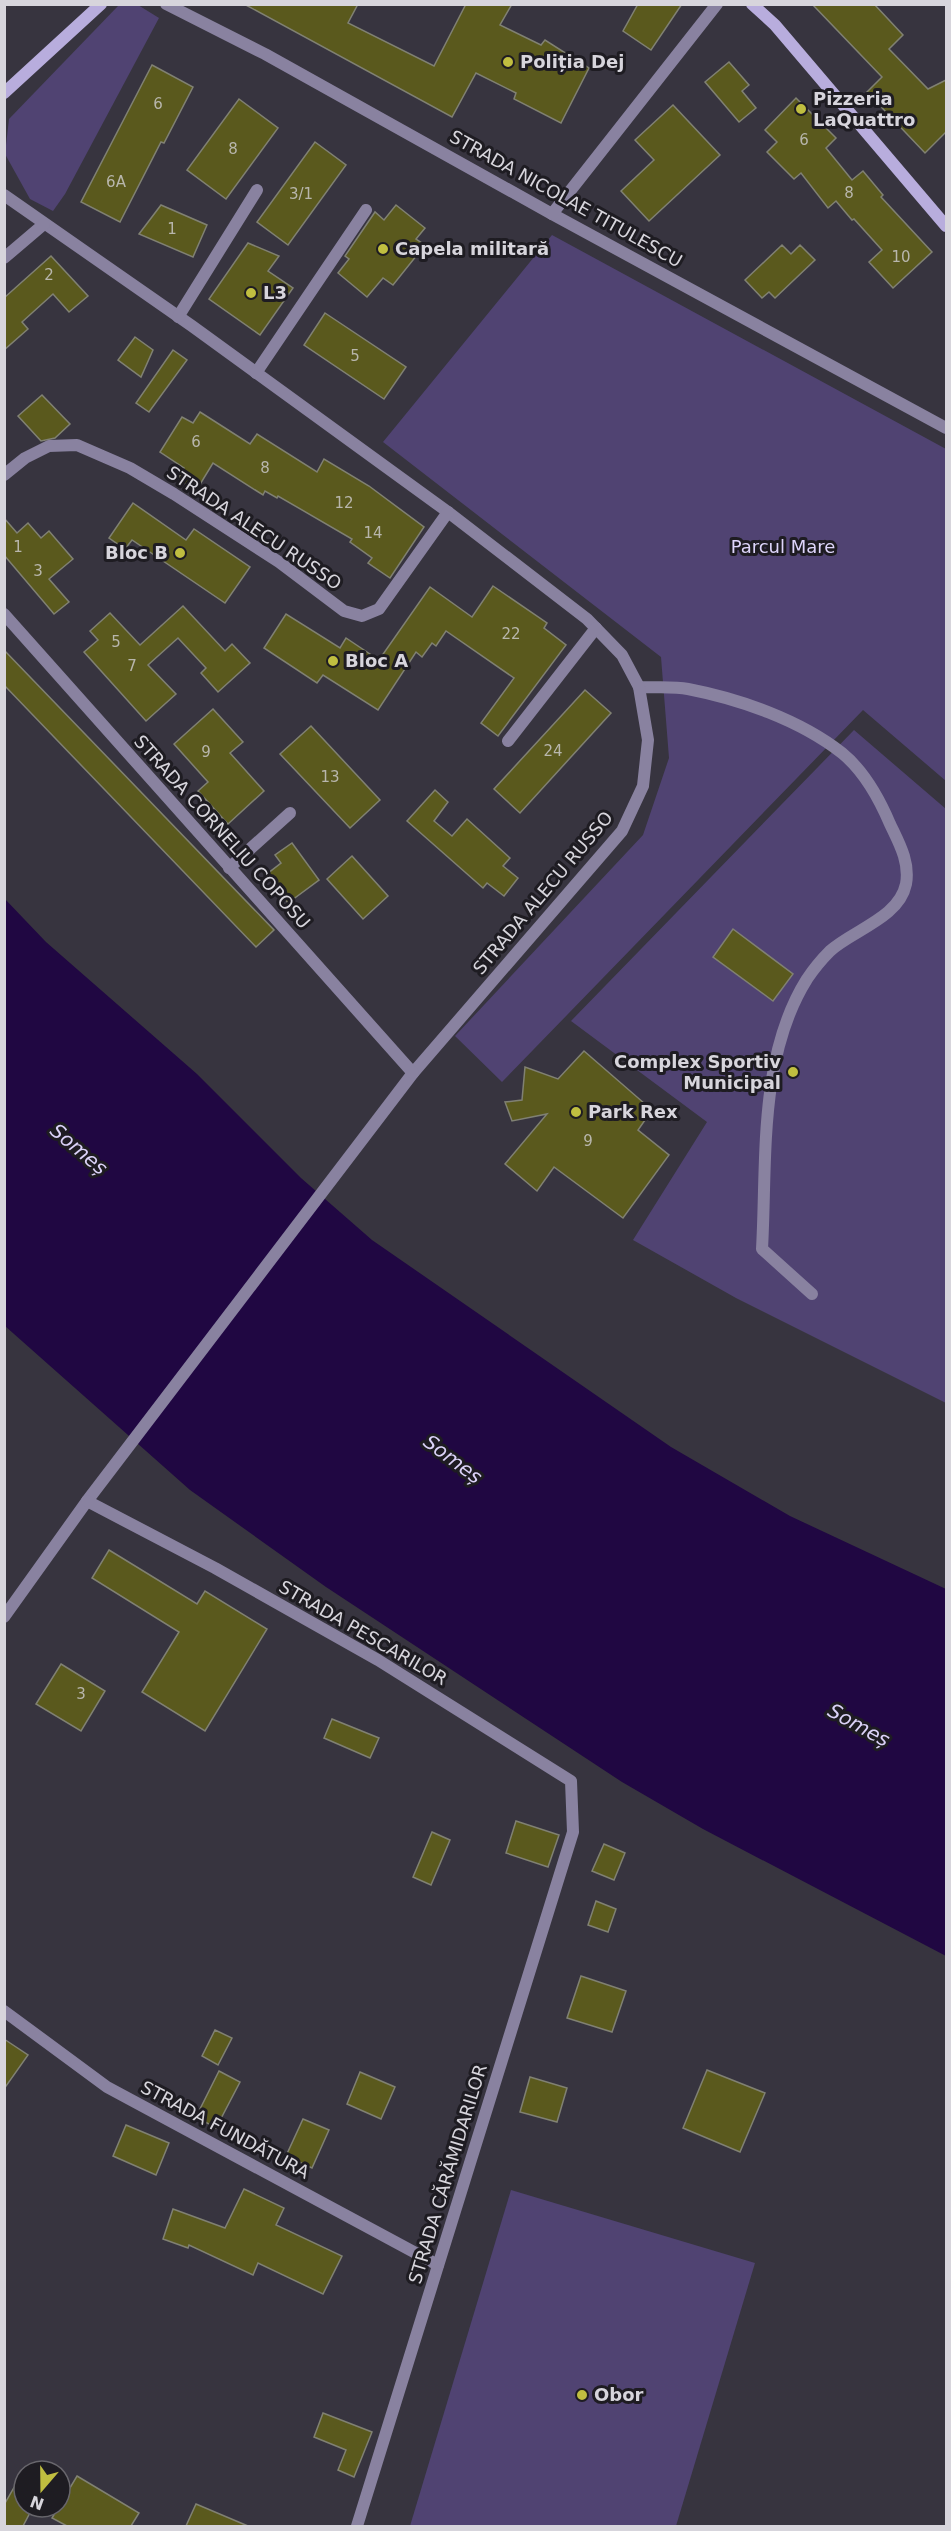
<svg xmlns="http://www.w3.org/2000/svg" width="951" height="2531" font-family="'DejaVu Sans',sans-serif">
  <rect width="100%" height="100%" fill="#37343f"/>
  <!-- green -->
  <g fill="#504372">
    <polygon points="119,5 138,5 159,18 65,194 53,211 30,199 5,154 9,119"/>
    <polygon points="552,235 946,449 946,781 863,710 502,1082 455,1036 643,835 669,758 661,657 383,442"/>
    <polygon points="854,730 946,809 946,1403 736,1298 633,1240 707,1122 571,1021"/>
    <polygon points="511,2190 755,2263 676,2526 410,2526"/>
  </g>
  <!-- water -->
  <polygon fill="#200742" points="4,898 46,942 197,1074 301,1178 372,1240 671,1447 790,1516 946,1589 946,1956 703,1829 622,1782 326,1587 190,1490 5,1326"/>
  <!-- building -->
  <g fill="#5a591d" stroke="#808173" stroke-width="1.5">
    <polygon points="244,4 358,4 348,23 434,66 466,4 512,4 500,25 541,45 545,40 589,68 561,123 514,99 516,93 476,73 452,117"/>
    <polygon points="638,4 682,4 651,50 623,31"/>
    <polygon points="812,4 874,4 903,35 889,49 928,89 946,80 946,132 925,153 867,92 882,77"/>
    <polygon points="729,62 749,85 742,91 756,108 739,122 705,82"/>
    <polygon points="152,65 193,87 164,143 161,142 120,222 81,202"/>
    <polygon points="796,98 836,138 826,148 852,180 863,171 883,195 881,197 932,252 893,288 869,262 882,250 854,219 852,220 836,201 828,208 801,173 794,179 767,152 777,142 765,130"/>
    <polygon points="239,99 278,128 226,199 187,170"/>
    <polygon points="673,105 720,155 649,221 621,191 654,160 635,140"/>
    <polygon points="315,142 346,165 288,245 257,222"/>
    <polygon points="161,205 207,225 193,257 139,234"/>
    <polygon points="396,205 425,228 416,239 425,245 393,285 383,278 367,297 338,273 349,259 345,256 375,212 384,220"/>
    <polygon points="248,243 279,256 268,271 293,288 260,335 209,299"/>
    <polygon points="782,245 791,254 800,245 815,260 775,298 769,292 762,298 745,280"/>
    <polygon points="51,256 88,296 69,312 53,294 22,322 28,329 4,350 4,298"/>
    <polygon points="325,313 406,367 384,399 304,345"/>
    <polygon points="135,337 153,350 141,377 118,360"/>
    <polygon points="173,350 187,360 149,412 136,403"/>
    <polygon points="42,395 70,424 55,438 41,441 18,416"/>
    <polygon points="200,412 250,444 257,434 317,472 324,459 369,486 424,527 390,578 368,563 372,558 350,542 352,539 278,496 277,498 265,491 263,495 213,463 196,491 178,479 184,468 160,452 182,417 193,423"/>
    <polygon points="133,503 186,540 194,529 250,567 225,603 132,540 125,549 109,538"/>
    <polygon points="4,518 17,533 28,523 41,538 49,531 73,559 49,579 69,602 54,614 4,555"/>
    <polygon points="493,586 547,623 544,628 566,645 498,736 481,723 514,678 446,631 436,646 432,643 422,657 416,652 378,710 323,675 317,683 264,648 286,614 340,648 346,638 379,660 430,587 472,617"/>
    <polygon points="183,606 225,651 232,644 250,663 218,692 201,673 206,668 178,638 148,665 176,694 146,721 84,652 98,640 90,631 110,613 140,645"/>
    <polygon points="4,650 274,930 256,947 4,685"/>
    <polygon points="585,690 611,713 520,813 494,789"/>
    <polygon points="213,709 243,742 230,753 264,791 228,824 198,791 208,782 174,744"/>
    <polygon points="311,726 380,800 350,828 280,754"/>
    <polygon points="435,790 448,802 434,821 452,836 467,819 510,858 503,866 518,878 504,896 487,883 483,888 407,821"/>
    <polygon points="292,843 319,880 288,903 267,874 281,863 275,855"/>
    <polygon points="352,856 388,896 363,919 327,879"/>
    <polygon points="733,929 793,974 773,1001 713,957"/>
    <polygon points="584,1051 652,1110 638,1130 669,1155 623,1218 554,1167 537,1191 505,1164 547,1114 512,1121 505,1102 522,1100 525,1067 558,1079"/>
    <polygon points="109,1550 197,1604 205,1591 267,1629 205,1731 142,1692 179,1632 92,1578"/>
    <polygon points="61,1664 105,1691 81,1731 36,1704"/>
    <polygon points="332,1719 379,1738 370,1758 324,1738"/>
    <polygon points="516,1821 559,1835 548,1867 506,1853"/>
    <polygon points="432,1832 450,1840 431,1885 413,1877"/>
    <polygon points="604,1844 625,1853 614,1880 592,1871"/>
    <polygon points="596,1901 616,1909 608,1932 588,1925"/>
    <polygon points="581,1976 626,1991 612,2032 567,2018"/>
    <polygon points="215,2030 232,2038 218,2065 202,2056"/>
    <polygon points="4,2039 28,2055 4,2089"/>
    <polygon points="707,2070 765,2093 740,2152 683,2128"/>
    <polygon points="219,2071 240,2082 216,2128 196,2117"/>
    <polygon points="360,2072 395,2087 381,2119 347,2104"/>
    <polygon points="530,2077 567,2088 557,2122 520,2112"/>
    <polygon points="303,2119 329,2130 312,2168 286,2156"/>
    <polygon points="126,2125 169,2143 156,2175 113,2156"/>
    <polygon points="244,2189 284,2208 276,2225 342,2256 323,2294 258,2263 253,2275 189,2245 188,2248 163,2239 173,2209 225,2228"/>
    <polygon points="323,2413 372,2432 354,2477 338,2470 346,2450 314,2437"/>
    <polygon points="24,2470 24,2507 33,2507 23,2526 4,2526 4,2505"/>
    <polygon points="77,2476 139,2513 131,2526 67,2526 52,2518"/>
    <polygon points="196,2504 248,2526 186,2526"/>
  </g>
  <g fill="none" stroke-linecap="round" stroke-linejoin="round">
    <!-- service -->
    <g stroke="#8982a0" stroke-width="12">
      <path d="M639 687C655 688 673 686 688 689 740 699 800 720 842 753 864 771 879 798 890 824 899 843 910 862 906 884 899 918 853 930 830 951 822 959 813 970 807 979 758 1057 767 1161 762 1249L812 1294"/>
      <polyline points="229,868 290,813"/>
    </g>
    <!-- minor -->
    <g stroke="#8982a0" stroke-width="12">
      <polyline points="166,4 265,54 552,214 946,428"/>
      <polyline points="4,195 192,326 448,512 587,619 622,655 639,687 648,740 643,786 622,831 413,1073 87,1501 4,1617"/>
      <polyline points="552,214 717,4"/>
      <polyline points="4,258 44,224"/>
      <polyline points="178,317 257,190"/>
      <polyline points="256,373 366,210"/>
      <polyline points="4,475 25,458 49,446 77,445 130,468 174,494 279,562 344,611 362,616 379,609 448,512"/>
      <polyline points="4,614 413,1073"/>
      <polyline points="508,741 596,628"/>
      <polyline points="87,1501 215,1568 378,1660 571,1781 573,1832 357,2526"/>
      <polyline points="4,2011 107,2087 438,2265"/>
    </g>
    <!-- secondary -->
    <g stroke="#b8addd" stroke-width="12">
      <polyline points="752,4 775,25 946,226"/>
      <polyline points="4,93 101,4"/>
    </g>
  </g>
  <!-- markers -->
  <g fill="#c0be40" stroke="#1e1c22" stroke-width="2">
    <circle cx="508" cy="62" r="6"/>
    <circle cx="801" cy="109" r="6"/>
    <circle cx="383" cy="249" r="6"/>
    <circle cx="251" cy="293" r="6"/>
    <circle cx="180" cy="553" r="6"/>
    <circle cx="333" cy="661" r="6"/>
    <circle cx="793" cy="1072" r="6"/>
    <circle cx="576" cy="1112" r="6"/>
    <circle cx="582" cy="2395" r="6"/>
  </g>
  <g text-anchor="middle" stroke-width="6" stroke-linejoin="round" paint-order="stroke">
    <!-- number labels -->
    <g font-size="15" fill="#b8b6ac">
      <text x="158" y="109">6</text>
      <text x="804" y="145">6</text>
      <text x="233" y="154">8</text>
      <text x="116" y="187">6A</text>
      <text x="849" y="198">8</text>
      <text x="301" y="199">3/1</text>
      <text x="172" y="234">1</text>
      <text x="901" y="262">10</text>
      <text x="49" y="280">2</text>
      <text x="355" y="361">5</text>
      <text x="196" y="447">6</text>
      <text x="265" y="473">8</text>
      <text x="344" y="508">12</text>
      <text x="373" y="538">14</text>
      <text x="18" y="552">1</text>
      <text x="38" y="576">3</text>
      <text x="511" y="639">22</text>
      <text x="116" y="647">5</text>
      <text x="132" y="671">7</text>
      <text x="553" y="756">24</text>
      <text x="206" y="757">9</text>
      <text x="330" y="782">13</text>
      <text x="588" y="1146">9</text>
      <text x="81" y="1699">3</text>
    </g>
    <!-- poi labels -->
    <g font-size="18" font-weight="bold" fill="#d7d5dc" stroke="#1e1c22" text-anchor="start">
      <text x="520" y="68">Poliția Dej</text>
      <text x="813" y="105">Pizzeria<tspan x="813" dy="21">LaQuattro</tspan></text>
      <text x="395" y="255">Capela militară</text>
      <text x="263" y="299">L3</text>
      <text x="168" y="559" text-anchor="end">Bloc B</text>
      <text x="345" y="667">Bloc A</text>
      <text x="781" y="1068" text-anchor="end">Complex Sportiv<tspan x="781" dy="21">Municipal</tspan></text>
      <text x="588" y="1118">Park Rex</text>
      <text x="594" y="2401">Obor</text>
    </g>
    <!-- street labels -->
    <g font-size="18" fill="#d7d5dc" stroke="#1e1c22">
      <text transform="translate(566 199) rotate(29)" y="6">STRADA NICOLAE TITULESCU</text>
      <text transform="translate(254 528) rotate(34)" y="6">STRADA ALECU RUSSO</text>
      <text transform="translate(222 832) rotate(48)" y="6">STRADA CORNELIU COPOSU</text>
      <text transform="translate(543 893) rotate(-50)" y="6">STRADA ALECU RUSSO</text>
      <text transform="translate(363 1633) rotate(30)" y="6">STRADA PESCARILOR</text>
      <text transform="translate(225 2130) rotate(28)" y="6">STRADA FUNDĂTURA</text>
      <text transform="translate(448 2174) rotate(-73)" y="6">STRADA CĂRĂMIDARILOR</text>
    </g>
    <!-- park labels -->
    <g font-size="18" fill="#ded5fb" stroke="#1e1c22">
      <text x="783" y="553">Parcul Mare</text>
    </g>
    <!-- water labels -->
    <g font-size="20" font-style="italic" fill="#dbd2f8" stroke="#1e1c22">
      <text transform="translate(79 1149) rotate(40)" y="7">Someș</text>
      <text transform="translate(453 1459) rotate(37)" y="7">Someș</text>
      <text transform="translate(859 1725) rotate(29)" y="7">Someș</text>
    </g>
  </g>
  <!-- border -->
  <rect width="951" height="2531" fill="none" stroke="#d7d5dc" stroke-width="12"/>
  <!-- north arrow -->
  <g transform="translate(42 2489) rotate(200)"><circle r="28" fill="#1e1c22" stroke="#68666c" stroke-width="1.5"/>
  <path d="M0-4.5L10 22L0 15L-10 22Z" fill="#c0be40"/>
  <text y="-9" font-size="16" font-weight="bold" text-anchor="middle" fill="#d7d5dc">N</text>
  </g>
</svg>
